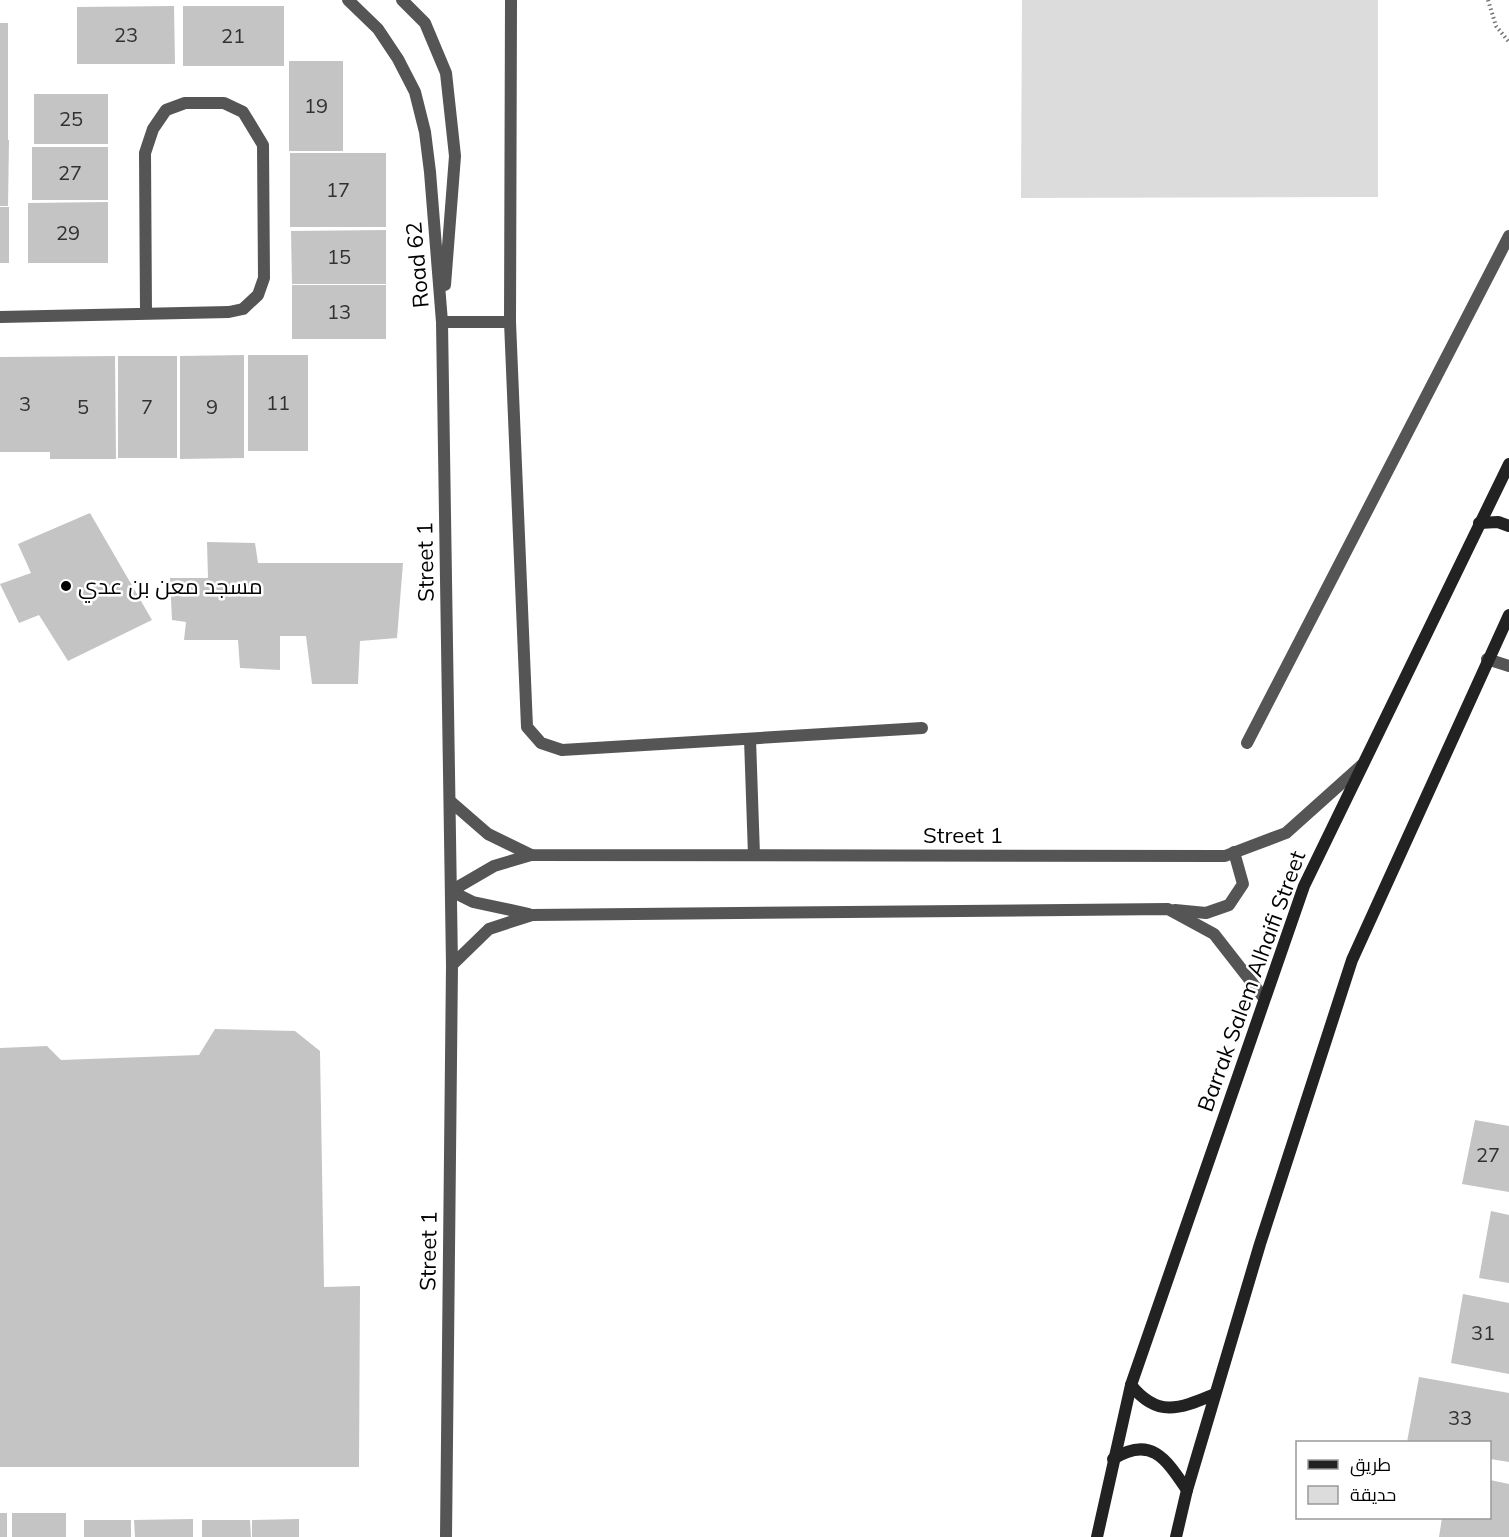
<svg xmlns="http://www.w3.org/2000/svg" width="1509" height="1537" font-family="Mulish,Cairo,sans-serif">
  <rect width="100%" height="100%" fill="#fff"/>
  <!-- green -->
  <polygon fill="#dcdcdc" points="1022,0 1378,0 1378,197 1021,198"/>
  <!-- building -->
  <g fill="#c4c4c4">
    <polygon points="174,6 175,64 77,64 77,7"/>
    <rect x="183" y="6" width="101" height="60"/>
    <rect x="0" y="23" width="8" height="117"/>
    <rect x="289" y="61" width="54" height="90"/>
    <rect x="34" y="94" width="74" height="50"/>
    <polygon points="0,140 9,140 8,206 0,206"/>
    <rect x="32" y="147" width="76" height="53"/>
    <rect x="290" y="153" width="96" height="74"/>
    <polygon points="108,202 108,263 28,263 28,203"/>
    <rect x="0" y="207" width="9" height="56"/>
    <polygon points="386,230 386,284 292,284 291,231"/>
    <rect x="292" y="285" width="94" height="54"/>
    <polygon points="244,355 244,458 180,459 180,356"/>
    <rect x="248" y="355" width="60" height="96"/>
    <polygon points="115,356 116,459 50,459 50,452 0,452 0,357"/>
    <rect x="118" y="356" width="59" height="102"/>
    <polygon points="90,513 152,620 68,661 39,615 19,623 0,584 31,573 18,544"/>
    <polygon points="207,542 255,543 258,563 403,563 397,638 360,641 358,684 312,684 306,636 280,636 280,670 240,668 238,640 184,640 186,622 172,620 170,578 208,578"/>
    <polygon points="215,1029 295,1031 320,1051 324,1287 360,1286 359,1467 0,1467 0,1048 47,1046 61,1060 199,1055"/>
    <polygon points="1475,1120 1509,1126 1509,1192 1462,1184"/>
    <polygon points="1491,1211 1509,1215 1509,1283 1479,1278"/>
    <polygon points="1463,1294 1509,1303 1509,1374 1451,1363"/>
    <polygon points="1419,1377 1509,1393 1509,1462 1490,1459 1490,1442 1407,1442"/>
    <polygon points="1490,1480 1509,1484 1509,1537 1439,1537 1442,1518 1490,1518"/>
    <rect x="0" y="1513" width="7" height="24"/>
    <rect x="12" y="1513" width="54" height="24"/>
    <polygon points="193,1519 193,1537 135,1537 134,1520"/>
    <polygon points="299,1519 299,1537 252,1537 252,1520"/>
    <rect x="84" y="1520" width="47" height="17"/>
    <polygon points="202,1520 250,1520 251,1537 202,1537"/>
  </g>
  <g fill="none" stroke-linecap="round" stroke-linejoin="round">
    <!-- path -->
    <polyline stroke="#777" stroke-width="4" stroke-dasharray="1.5 3" stroke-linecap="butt" points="1488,0 1496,26 1509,42"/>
    <!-- service -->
    <g stroke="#555" stroke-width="12">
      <polyline points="511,0 510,322 527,727 541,743 562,750 922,728"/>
      <polyline points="442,322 510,322"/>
      <polyline points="1487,659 1509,666"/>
      <polyline points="750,739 754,855"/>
      <polyline points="1247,743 1509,236"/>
    </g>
    <!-- minor -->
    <g stroke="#555" stroke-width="12">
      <polyline points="348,0 378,29 398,59 415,92 425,132 430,172 442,322 452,965 446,1537"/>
      <polyline points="402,0 425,23 446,73 455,156 445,285"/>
      <polyline points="0,317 229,312 243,309 258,295 264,278 263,145 243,112 224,103 185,103 166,110 153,129 145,153 146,314"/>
      <polyline points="450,801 488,834 531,855 1225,856 1286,833 1363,764"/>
      <polyline points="1175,910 1206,913 1229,905 1243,884 1234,852"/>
      <polyline points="529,914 473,902 451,891 494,866 531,855"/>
      <polyline points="452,965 489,929 532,915 1168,909 1214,934 1264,998"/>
    </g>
    <!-- secondary -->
    <g stroke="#222" stroke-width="12">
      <polyline points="1479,523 1498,522 1509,526"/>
      <path d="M1131 1385C1158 1419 1181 1408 1215 1394"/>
      <path d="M1113 1459C1151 1435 1166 1459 1187 1490"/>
      <polyline points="1097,1537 1131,1385 1304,886 1509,464"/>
      <polyline points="1176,1537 1187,1490 1260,1244 1352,960 1509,615"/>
    </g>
  </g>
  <!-- markers -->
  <circle fill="#000" stroke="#fff" stroke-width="2" cx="66" cy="586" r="6"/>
  <g text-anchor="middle" stroke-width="5" stroke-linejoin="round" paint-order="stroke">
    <!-- number labels -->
    <g font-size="20" fill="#313131">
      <text x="126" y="42">23</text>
      <text x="233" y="43">21</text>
      <text x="316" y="113">19</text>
      <text x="71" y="126">25</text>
      <text x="70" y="180">27</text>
      <text x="338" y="197">17</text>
      <text x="68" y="240">29</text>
      <text x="339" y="264">15</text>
      <text x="339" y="319">13</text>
      <text x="278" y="410">11</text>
      <text x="25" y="411">3</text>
      <text x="83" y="414">5</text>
      <text x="147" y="414">7</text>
      <text x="212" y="414">9</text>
      <text x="1488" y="1162">27</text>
      <text x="1483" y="1340">31</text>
      <text x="1460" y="1425">33</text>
    </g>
    <!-- street labels -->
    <g font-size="22" fill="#000" stroke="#fff">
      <text transform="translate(417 265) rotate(-95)" y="8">Road 62</text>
      <text transform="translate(425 562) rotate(-91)" y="8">Street 1</text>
      <text x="963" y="843">Street 1</text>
      <text transform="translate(1251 981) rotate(-70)" y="8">Barrak Salem Alhaifi Street</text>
      <text transform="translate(428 1251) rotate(-89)" y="8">Street 1</text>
    </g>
    <!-- poi labels -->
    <g font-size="22" fill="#000" stroke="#fff" text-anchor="start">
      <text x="78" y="594">مسجد معن بن عدي</text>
    </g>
  </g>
  <!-- legend -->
  <rect x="1296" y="1441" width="195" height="78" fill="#ffffff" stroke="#999999" stroke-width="1.5"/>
  <rect x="1308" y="1460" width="30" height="9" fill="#222222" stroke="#999999" stroke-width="1.5"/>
  <text x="1350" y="1471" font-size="18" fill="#000000">طريق</text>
  <rect x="1308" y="1486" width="30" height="18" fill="#dcdcdc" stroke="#999999" stroke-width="1.5"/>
  <text x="1350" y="1501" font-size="18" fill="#000000">حديقة</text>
</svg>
